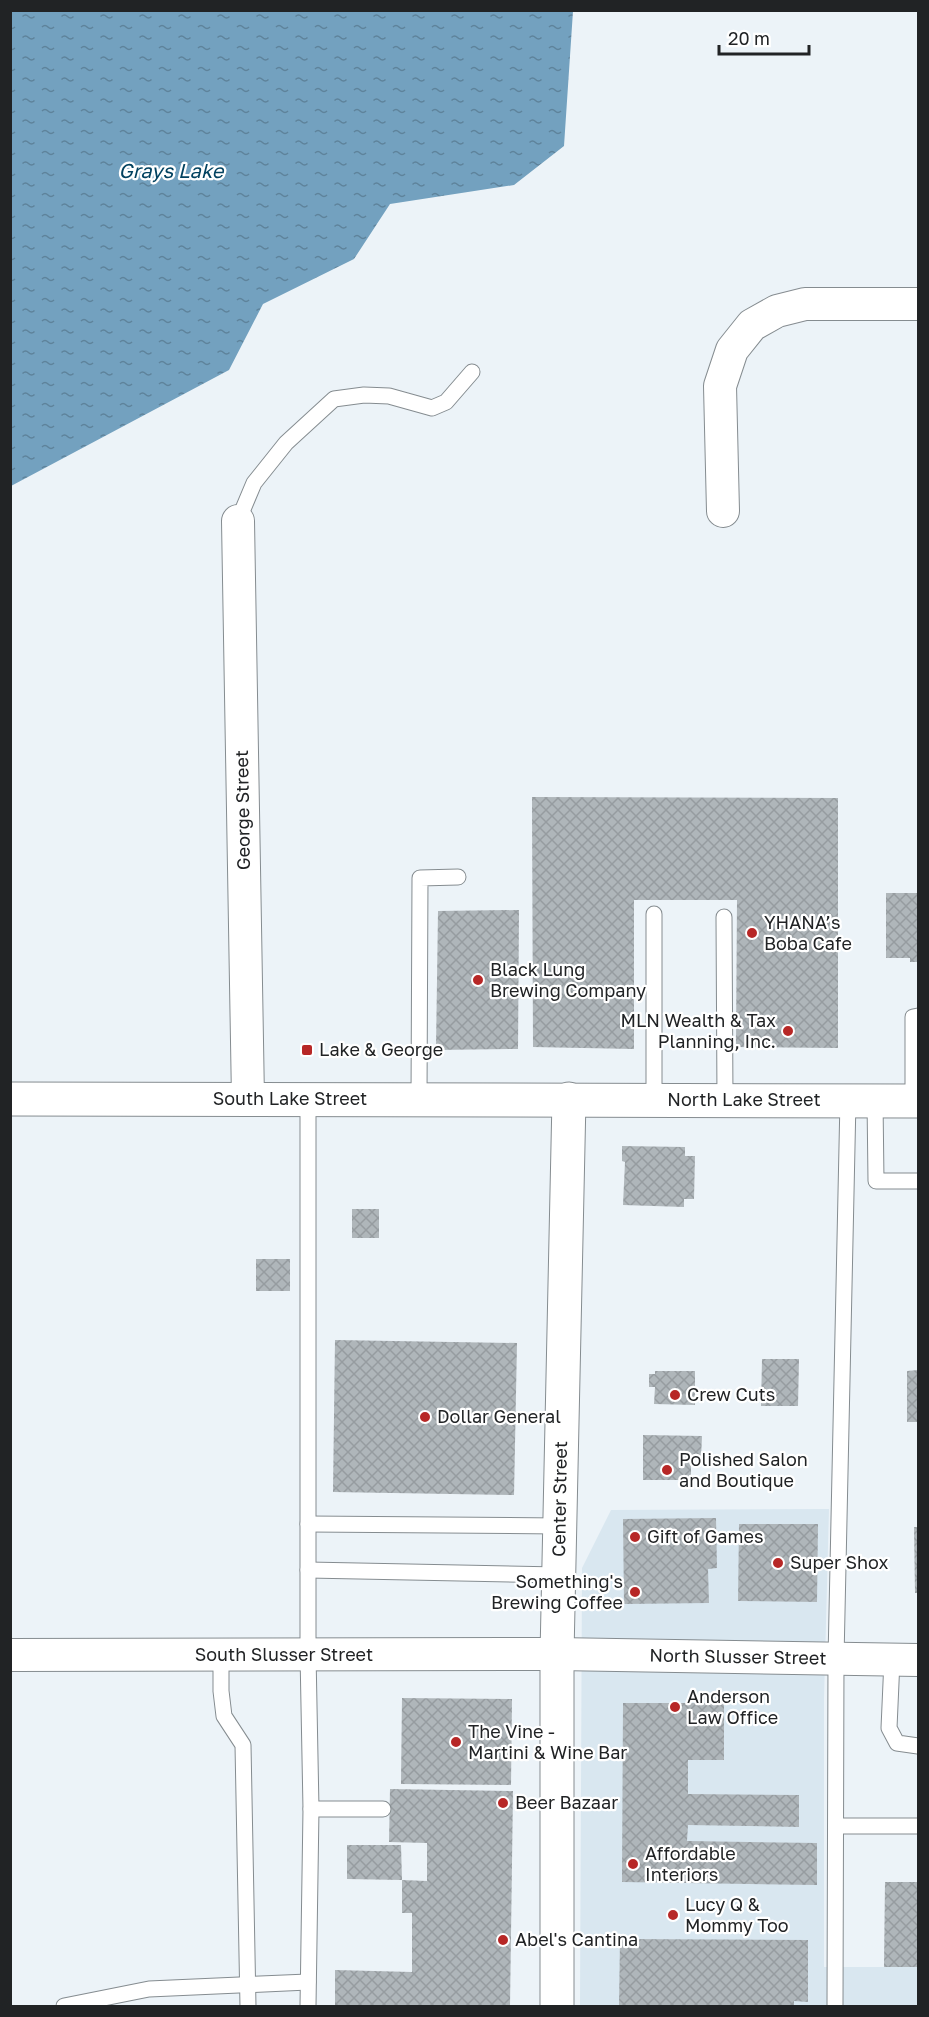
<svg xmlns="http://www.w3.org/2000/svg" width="929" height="2017" font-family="'Golos Text',sans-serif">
  <defs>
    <pattern id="water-ripples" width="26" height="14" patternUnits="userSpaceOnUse" patternTransform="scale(1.5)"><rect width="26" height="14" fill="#73a1bf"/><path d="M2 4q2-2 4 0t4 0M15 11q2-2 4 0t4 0" fill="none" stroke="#5e839b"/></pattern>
    <pattern id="building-cross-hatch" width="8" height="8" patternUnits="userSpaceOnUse" patternTransform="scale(1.5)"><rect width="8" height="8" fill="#afb6ba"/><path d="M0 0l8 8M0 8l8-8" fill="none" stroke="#969ca0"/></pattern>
  </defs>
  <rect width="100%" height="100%" fill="#ecf3f8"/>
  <!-- built -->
  <polygon fill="#d9e7f0" points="829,1509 824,1699 824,1967 918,1967 918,2006 580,2006 582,1568 611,1510"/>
  <!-- water -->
  <polygon fill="url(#water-ripples)" points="11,10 573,11 564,146 514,185 390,204 354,259 263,304 229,370 11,486"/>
  <!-- building -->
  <g fill="url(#building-cross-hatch)">
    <polygon points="532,797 838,798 838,1048 736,1047 737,900 634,900 634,1049 533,1047"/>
    <polygon points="886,893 918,893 918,962 910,962 910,958 886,958"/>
    <polygon points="519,910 518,1049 436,1050 438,911"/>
    <polygon points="622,1146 685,1147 685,1156 695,1156 694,1199 684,1199 684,1207 623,1205 625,1162 622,1161"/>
    <rect x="352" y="1209" width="27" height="29"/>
    <rect x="256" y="1259" width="34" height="32"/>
    <polygon points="335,1340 517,1343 514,1495 333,1492"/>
    <polygon points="762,1359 799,1359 798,1406 761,1406"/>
    <polygon points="918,1370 918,1422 907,1422 907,1371"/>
    <polygon points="655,1371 695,1371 695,1405 654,1404 655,1387 649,1387 649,1374 655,1374"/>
    <polygon points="643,1435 702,1436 701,1459 691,1459 691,1480 643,1480"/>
    <polygon points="716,1518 717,1568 708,1569 709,1603 624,1604 623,1519"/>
    <polygon points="739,1524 818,1524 817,1602 738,1601"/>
    <polygon points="914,1527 918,1527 918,1593 915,1593"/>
    <polygon points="402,1698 512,1699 511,1785 401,1784"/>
    <polygon points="623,1703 724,1703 724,1760 688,1760 688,1794 799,1795 799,1827 688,1825 687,1841 817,1843 817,1885 622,1882"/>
    <polygon points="390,1789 513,1791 510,2006 335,2006 335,1970 412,1972 412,1913 402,1913 402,1880 347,1879 347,1845 401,1845 402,1880 427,1881 427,1843 389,1842"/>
    <polygon points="885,1882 918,1882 918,1967 884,1967"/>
    <polygon points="620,1939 808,1940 808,2002 794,2001 794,2006 619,2006"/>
  </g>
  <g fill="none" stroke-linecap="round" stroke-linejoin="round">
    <!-- service casing -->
    <g stroke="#858c90" stroke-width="17">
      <g id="service">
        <polyline points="238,521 254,483 286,443 334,399 364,395 389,396 432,408 446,402 472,372"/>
        <polyline points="724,917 725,1100"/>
        <polyline points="308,1099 308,1654 311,1809 308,2006"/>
        <polyline points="419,1099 420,878 458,877"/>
        <polyline points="654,1100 654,914"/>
        <polyline points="875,1100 876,1181 918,1181"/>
        <polyline points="913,1101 913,1017 918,1016"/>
        <polyline points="308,1524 560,1526"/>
        <polyline points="308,1570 559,1575"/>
        <polyline points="221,1655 221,1691 224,1716 243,1745 248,2006"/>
        <polyline points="892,1660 889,1728 897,1743 918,1746"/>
        <polyline points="311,1809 383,1809"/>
        <polyline points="836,1826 918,1826"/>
        <polyline points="64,2006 149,1989 308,1982"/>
        <polyline points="835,2006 836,1659 848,1100"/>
      </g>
    </g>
    <!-- minor casing -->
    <g stroke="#858c90" stroke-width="34">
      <g id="minor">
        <polyline points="723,511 720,386 732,350 752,325 777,311 805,304 918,304"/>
        <polyline points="238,521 248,1099"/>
        <polyline points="10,1655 557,1654 918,1660"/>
      </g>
    </g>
    <!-- tertiary casing -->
    <g stroke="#858c90" stroke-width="35">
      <g id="tertiary">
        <polyline points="10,1099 918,1101"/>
        <polyline points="557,2006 557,1654 569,1099"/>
      </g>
    </g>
    <!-- service -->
    <use href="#service" stroke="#fff" stroke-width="15"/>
    <!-- minor -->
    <use href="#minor" stroke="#fff" stroke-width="32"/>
    <!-- tertiary -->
    <use href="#tertiary" stroke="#fff" stroke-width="33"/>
  </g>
  <!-- markers -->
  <g fill="#b72726" stroke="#fff" stroke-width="2">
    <circle cx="752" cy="933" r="6"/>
    <circle cx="478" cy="980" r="6"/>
    <circle cx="788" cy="1031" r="6"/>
    <rect x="301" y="1044" width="12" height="12" rx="3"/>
    <circle cx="675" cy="1395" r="6"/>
    <circle cx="425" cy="1417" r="6"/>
    <circle cx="667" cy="1470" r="6"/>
    <circle cx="635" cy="1537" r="6"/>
    <circle cx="778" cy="1563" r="6"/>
    <circle cx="635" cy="1592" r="6"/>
    <circle cx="675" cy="1707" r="6"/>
    <circle cx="456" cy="1742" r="6"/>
    <circle cx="503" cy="1803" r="6"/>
    <circle cx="633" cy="1864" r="6"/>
    <circle cx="673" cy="1915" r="6"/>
    <circle cx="503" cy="1940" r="6"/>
  </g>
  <g text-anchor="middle" stroke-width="4.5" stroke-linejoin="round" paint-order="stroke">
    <!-- street labels -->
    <g font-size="18" fill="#212325" stroke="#fff">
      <text transform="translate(243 810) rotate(-91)" y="6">George Street</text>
      <text x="290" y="1105">South Lake Street</text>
      <text x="744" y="1106">North Lake Street</text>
      <text transform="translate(560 1499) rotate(-89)" y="6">Center Street</text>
      <text x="284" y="1661">South Slusser Street</text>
      <text transform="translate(738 1657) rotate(1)" y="6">North Slusser Street</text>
    </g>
    <!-- poi labels -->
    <g font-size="18" fill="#212325" stroke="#fff" text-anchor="start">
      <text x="764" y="929">YHANA’s<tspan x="764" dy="21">Boba Cafe</tspan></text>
      <text x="490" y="976">Black Lung<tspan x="490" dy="21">Brewing Company</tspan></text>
      <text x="776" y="1027" text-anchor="end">MLN Wealth &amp; Tax<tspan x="776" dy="21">Planning, Inc.</tspan></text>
      <text x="319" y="1056">Lake &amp; George</text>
      <text x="687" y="1401">Crew Cuts</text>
      <text x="437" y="1423">Dollar General</text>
      <text x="679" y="1466">Polished Salon<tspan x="679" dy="21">and Boutique</tspan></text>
      <text x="647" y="1543">Gift of Games</text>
      <text x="790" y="1569">Super Shox</text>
      <text x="623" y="1588" text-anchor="end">Something's<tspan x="623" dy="21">Brewing Coffee</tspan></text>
      <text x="687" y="1703">Anderson<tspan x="687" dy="21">Law Office</tspan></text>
      <text x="468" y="1738">The Vine -<tspan x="468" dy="21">Martini &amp; Wine Bar</tspan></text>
      <text x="515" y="1809">Beer Bazaar</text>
      <text x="645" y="1860">Affordable<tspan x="645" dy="21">Interiors</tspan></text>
      <text x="685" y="1911">Lucy Q &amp;<tspan x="685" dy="21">Mommy Too</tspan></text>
      <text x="515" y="1946">Abel's Cantina</text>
    </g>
    <!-- water labels -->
    <g font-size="20" font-style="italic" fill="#024260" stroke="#fff">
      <text x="171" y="178">Grays Lake</text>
    </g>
  </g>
  <!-- border -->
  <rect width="929" height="2017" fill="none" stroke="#212325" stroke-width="24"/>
  <!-- scale -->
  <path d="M719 45v9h90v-9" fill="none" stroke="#212325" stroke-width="3"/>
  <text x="728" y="45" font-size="18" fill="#212325" stroke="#ffffff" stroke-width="4.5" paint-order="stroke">20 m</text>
</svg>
